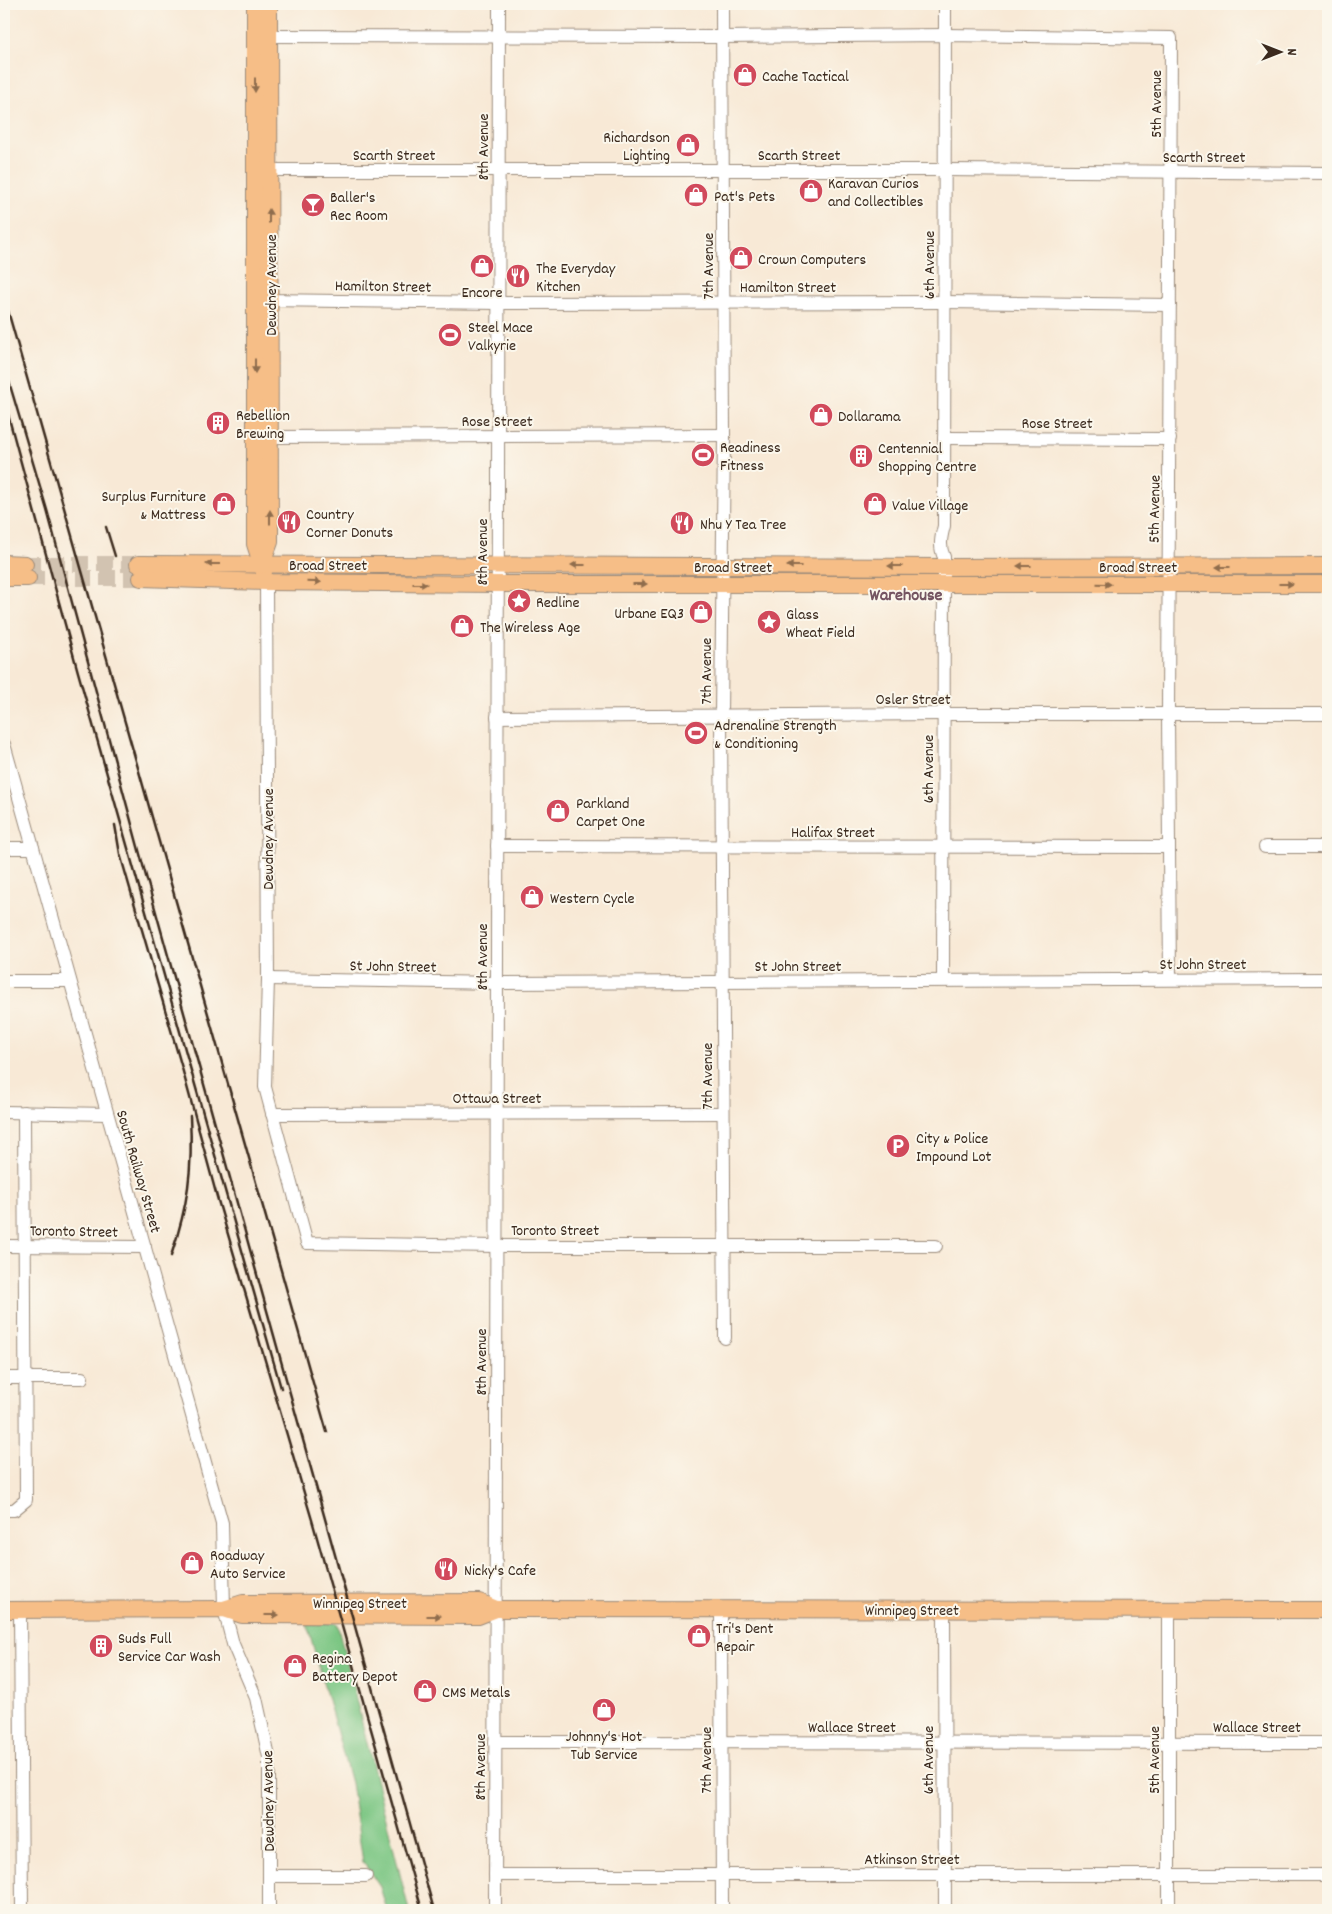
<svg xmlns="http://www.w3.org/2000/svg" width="1332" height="1914" font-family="Dekko,sans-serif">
  <rect width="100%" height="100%" fill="#fbf7ec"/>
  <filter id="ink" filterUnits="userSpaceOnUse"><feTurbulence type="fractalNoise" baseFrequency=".02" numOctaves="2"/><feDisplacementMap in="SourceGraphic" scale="10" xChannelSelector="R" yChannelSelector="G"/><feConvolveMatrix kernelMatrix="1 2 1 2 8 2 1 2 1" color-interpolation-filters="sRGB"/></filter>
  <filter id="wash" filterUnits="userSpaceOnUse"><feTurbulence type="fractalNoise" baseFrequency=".0096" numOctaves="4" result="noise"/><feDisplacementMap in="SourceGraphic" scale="20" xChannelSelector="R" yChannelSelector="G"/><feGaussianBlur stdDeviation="1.12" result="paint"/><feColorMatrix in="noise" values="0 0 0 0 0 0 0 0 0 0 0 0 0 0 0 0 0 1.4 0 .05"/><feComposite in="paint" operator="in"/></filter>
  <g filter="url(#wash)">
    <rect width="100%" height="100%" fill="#f8e9d6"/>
    <!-- green -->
    <polygon fill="#7cc683" stroke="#5c7850" points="337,1623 409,1910 387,1910 380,1887 363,1862 351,1783 307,1624"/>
  </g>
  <g filter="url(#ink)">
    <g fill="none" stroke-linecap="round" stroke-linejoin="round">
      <!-- major-tunnel -->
      <g stroke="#d2c3b1" stroke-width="16" stroke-dasharray="16 8" stroke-linecap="butt">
        <polyline points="25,564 138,564"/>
        <polyline points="28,578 141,578"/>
      </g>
      <!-- minor casing -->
      <g stroke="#9a8a7a" stroke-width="14">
        <g id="minor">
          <polyline points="722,4 724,435 721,716 725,1338"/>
          <polyline points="260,36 722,37 945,35 1171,38 1168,714 1170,979"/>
          <polyline points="269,170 944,170 1328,173"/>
          <polyline points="263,300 498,303 944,302 1170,305"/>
          <polyline points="270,437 724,435"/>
          <polyline points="944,438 1170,439"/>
          <polyline points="266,582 268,979 265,1087 307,1243 496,1246 936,1246"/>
          <polyline points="497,717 943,714 1328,714"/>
          <polyline points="4,744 222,1523 224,1609 233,1644 256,1698 269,1757 269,1910"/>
          <polyline points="497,846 1169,847"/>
          <polyline points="1265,847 1328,847"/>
          <polyline points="4,848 33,848"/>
          <polyline points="268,979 497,983 1328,979"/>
          <path d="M943 980 944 557C939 547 941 537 944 526L945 4"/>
          <polyline points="4,981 69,981"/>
          <polyline points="4,1112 107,1114"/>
          <polyline points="272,1114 722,1113"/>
          <polyline points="4,1246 145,1247"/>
          <polyline points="4,1378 82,1378"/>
          <polyline points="4,1510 14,1510 26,1500 24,1112"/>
          <polyline points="20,1609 22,1910"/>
          <polyline points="721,1609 722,1910"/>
          <polyline points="944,1609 945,1910"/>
          <polyline points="1169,1609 1169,1910"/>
          <polyline points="495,1742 1328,1743"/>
          <polyline points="495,1875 1328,1875"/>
          <polyline points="269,1876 366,1876"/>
          <polyline points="495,1910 499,4"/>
        </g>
      </g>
      <!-- major casing -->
      <g stroke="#9a8a7a" stroke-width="18">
        <g id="major">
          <polyline points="255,4 255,544 264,572"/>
          <polyline points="4,563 25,564"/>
          <polyline points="138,564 944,567 1328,566"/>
          <polyline points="262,564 270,542 269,4"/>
          <polyline points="4,578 28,578"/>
          <polyline points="141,578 266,582 497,584 1328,584"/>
          <polyline points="224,1609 243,1603 479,1602 496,1609"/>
          <polyline points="4,1610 224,1609 242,1615 478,1616 496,1609 1328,1610"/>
        </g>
      </g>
      <!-- minor -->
      <use href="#minor" stroke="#fff" stroke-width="12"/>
      <!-- major -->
      <use href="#major" stroke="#f6be87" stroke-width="16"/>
      <!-- rail -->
      <g stroke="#3b2a1e" stroke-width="2.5">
        <polyline points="4,297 327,1432"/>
        <polyline points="4,365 47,510 147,880 434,1910"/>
        <polyline points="4,400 78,672 281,1388"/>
        <polyline points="106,527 115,556"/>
        <polyline points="115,825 120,854 182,1068 217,1197 312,1520 422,1910"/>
        <path d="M171 1256C188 1205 193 1170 190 1116"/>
      </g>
    </g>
    <!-- one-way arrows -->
    <defs><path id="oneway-solid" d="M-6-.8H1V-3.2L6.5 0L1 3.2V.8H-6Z" transform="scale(1.25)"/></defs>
    <g fill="#8f6d4d">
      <use href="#oneway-solid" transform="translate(255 85) rotate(90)"/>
      <use href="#oneway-solid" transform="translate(269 216) rotate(-90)"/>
      <use href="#oneway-solid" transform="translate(255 366) rotate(90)"/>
      <use href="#oneway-solid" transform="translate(270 517) rotate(-90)"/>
      <use href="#oneway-solid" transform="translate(213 564) rotate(-180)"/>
      <use href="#oneway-solid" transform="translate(578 565) rotate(-180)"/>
      <use href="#oneway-solid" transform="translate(794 566) rotate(-180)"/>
      <use href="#oneway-solid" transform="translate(895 566) rotate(-180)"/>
      <use href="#oneway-solid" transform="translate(1024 566) rotate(180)"/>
      <use href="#oneway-solid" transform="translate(1223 567) rotate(180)"/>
      <use href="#oneway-solid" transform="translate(314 582) rotate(1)"/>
      <use href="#oneway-solid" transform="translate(420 584)"/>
      <use href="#oneway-solid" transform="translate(640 584)"/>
      <use href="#oneway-solid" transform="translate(1104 584) rotate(1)"/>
      <use href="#oneway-solid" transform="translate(1286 584)"/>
      <use href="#oneway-solid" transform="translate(272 1615)"/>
      <use href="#oneway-solid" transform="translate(434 1616)"/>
    </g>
  </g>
  <!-- icons -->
  <defs>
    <g id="shop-disc" transform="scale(1.25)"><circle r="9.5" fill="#d1495b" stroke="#fbf7ec"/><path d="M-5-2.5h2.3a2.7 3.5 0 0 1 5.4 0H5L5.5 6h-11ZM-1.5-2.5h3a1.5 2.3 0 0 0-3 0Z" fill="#fff"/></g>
    <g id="bar-disc" transform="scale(1.25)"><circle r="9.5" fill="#d1495b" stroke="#fbf7ec"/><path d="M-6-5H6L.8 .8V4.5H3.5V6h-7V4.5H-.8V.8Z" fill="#fff"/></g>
    <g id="restaurant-disc" transform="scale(1.25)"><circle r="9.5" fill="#d1495b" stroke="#fbf7ec"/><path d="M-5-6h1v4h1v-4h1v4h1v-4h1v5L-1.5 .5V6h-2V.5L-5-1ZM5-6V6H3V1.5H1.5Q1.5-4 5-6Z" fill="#fff"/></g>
    <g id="stadium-disc" transform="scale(1.25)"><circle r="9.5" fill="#d1495b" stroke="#fbf7ec"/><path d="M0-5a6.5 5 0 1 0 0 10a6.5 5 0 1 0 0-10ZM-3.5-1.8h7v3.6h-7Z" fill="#fff"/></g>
    <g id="building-disc" transform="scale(1.25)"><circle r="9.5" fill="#d1495b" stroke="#fbf7ec"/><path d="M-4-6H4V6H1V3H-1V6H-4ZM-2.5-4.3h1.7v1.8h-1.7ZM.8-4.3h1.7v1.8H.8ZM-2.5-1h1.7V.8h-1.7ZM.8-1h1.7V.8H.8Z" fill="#fff"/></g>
    <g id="sight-disc" transform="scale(1.25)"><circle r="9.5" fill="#d1495b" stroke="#fbf7ec"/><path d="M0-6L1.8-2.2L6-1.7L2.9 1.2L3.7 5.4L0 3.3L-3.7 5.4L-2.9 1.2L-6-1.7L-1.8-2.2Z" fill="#fff"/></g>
    <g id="parking-disc" transform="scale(1.25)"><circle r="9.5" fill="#d1495b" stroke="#fbf7ec"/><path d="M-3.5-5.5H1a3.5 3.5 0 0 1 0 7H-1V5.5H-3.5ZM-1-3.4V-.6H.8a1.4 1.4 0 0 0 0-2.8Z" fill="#fff"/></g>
  </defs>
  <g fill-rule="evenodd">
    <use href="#shop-disc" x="745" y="75"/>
    <use href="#shop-disc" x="688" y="145"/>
    <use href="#shop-disc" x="811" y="191"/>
    <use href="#shop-disc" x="696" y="195"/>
    <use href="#bar-disc" x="313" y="205"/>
    <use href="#shop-disc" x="741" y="258"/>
    <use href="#shop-disc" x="482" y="266"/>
    <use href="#restaurant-disc" x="518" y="276"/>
    <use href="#stadium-disc" x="450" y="335"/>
    <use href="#shop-disc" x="821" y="415"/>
    <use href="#building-disc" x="218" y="423"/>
    <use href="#stadium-disc" x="703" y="455"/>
    <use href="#building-disc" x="861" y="456"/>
    <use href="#shop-disc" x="224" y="504"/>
    <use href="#shop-disc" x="875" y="504"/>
    <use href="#restaurant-disc" x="289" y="522"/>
    <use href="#restaurant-disc" x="682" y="523"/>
    <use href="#sight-disc" x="519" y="601"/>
    <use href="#shop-disc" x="701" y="612"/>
    <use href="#sight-disc" x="769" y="622"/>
    <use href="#shop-disc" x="462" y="626"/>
    <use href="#stadium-disc" x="696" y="733"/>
    <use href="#shop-disc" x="558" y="811"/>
    <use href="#shop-disc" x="532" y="897"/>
    <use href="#parking-disc" x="898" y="1146"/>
    <use href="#shop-disc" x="192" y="1563"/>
    <use href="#restaurant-disc" x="446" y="1569"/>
    <use href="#shop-disc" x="699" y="1636"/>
    <use href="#building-disc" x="101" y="1646"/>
    <use href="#shop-disc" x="295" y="1666"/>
    <use href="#shop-disc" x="425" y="1691"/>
    <use href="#shop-disc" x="604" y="1710"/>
  </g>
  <g text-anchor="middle" stroke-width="4" stroke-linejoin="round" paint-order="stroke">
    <!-- poi labels -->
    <g font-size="16" fill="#3b2a1e" stroke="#fbf7ec" text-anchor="start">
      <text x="762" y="81">Cache Tactical</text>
      <text x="670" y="142" text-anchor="end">Richardson<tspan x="670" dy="18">Lighting</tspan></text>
      <text x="828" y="188">Karavan Curios<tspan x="828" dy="18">and Collectibles</tspan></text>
      <text x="714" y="201">Pat's Pets</text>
      <text x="330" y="202">Baller's<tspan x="330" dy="18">Rec Room</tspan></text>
      <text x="758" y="264">Crown Computers</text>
      <text x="536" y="273">The Everyday<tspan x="536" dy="18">Kitchen</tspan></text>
      <text x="482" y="297" text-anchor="middle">Encore</text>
      <text x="468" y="332">Steel Mace<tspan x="468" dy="18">Valkyrie</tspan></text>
      <text x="236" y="420">Rebellion<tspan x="236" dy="18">Brewing</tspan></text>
      <text x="838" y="421">Dollarama</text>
      <text x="720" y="452">Readiness<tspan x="720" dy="18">Fitness</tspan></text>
      <text x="878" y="453">Centennial<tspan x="878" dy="18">Shopping Centre</tspan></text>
      <text x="206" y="501" text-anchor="end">Surplus Furniture<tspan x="206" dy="18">&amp; Mattress</tspan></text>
      <text x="892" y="510">Value Village</text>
      <text x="306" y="519">Country<tspan x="306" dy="18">Corner Donuts</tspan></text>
      <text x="700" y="529">Nhu Y Tea Tree</text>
      <text x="536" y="607">Redline</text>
      <text x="684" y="618" text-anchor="end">Urbane EQ3</text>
      <text x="786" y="619">Glass<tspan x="786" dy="18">Wheat Field</tspan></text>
      <text x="480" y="632">The Wireless Age</text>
      <text x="714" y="730">Adrenaline Strength<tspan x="714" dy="18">&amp; Conditioning</tspan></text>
      <text x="576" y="808">Parkland<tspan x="576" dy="18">Carpet One</tspan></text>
      <text x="550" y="903">Western Cycle</text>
      <text x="916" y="1143">City &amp; Police<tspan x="916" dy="18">Impound Lot</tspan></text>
      <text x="210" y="1560">Roadway<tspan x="210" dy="18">Auto Service</tspan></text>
      <text x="464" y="1575">Nicky's Cafe</text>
      <text x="716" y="1633">Tri's Dent<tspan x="716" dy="18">Repair</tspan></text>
      <text x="118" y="1643">Suds Full<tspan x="118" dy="18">Service Car Wash</tspan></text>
      <text x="312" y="1663">Regina<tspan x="312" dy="18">Battery Depot</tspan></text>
      <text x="442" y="1697">CMS Metals</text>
      <text x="604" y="1741" text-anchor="middle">Johnny's Hot<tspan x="604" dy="18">Tub Service</tspan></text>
    </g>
    <!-- street labels -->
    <g font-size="16" fill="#3b2a1e" stroke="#fbf7ec">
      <text transform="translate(1155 104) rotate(-90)" y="6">5th Avenue</text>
      <text transform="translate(482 147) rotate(-90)" y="6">8th Avenue</text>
      <text x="394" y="160">Scarth Street</text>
      <text x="799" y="160">Scarth Street</text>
      <text x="1204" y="162">Scarth Street</text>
      <text transform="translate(928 265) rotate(-90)" y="6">6th Avenue</text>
      <text transform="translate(707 266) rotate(-90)" y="6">7th Avenue</text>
      <text transform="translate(270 285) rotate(-90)" y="6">Dewdney Avenue</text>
      <text transform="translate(383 285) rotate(1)" y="6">Hamilton Street</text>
      <text x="788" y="292">Hamilton Street</text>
      <text x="497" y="426">Rose Street</text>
      <text x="1057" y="428">Rose Street</text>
      <text transform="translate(1153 509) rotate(-89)" y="6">5th Avenue</text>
      <text transform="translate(481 552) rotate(-90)" y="6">8th Avenue</text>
      <text x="328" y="570">Broad Street</text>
      <text x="733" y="572">Broad Street</text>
      <text x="1138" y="572">Broad Street</text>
      <text transform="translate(705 671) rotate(-90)" y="6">7th Avenue</text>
      <text x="913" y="704">Osler Street</text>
      <text transform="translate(927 769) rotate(-90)" y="6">6th Avenue</text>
      <text x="833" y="837">Halifax Street</text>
      <text transform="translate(267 839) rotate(-90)" y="6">Dewdney Avenue</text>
      <text transform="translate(481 957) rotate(-90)" y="6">8th Avenue</text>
      <text x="1203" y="969">St John Street</text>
      <text transform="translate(393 965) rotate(1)" y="6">St John Street</text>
      <text x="798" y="971">St John Street</text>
      <text transform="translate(706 1076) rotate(-90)" y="6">7th Avenue</text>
      <text x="497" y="1103">Ottawa Street</text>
      <text transform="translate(140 1171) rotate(74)" y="6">South Railway Street</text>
      <text x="555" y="1235">Toronto Street</text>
      <text transform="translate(74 1230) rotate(1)" y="6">Toronto Street</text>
      <text transform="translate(480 1362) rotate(-90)" y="6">8th Avenue</text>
      <text x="360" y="1608">Winnipeg Street</text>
      <text x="912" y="1615">Winnipeg Street</text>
      <text x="852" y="1732">Wallace Street</text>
      <text x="1257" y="1732">Wallace Street</text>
      <text transform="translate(705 1760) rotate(-90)" y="6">7th Avenue</text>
      <text transform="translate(927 1760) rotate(-90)" y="6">6th Avenue</text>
      <text transform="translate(1153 1760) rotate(-90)" y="6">5th Avenue</text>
      <text transform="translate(479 1767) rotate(-90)" y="6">8th Avenue</text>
      <text transform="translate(267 1801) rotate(-91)" y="6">Dewdney Avenue</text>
      <text x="912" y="1864">Atkinson Street</text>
    </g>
    <!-- neighbourhood labels -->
    <g font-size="18" font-weight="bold" fill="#755562" stroke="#fbf7ec">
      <text x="906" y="600">Warehouse</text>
    </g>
  </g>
  <!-- margin -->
  <rect width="1332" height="1914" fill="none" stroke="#fbf7ec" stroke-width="20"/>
  <!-- north arrow -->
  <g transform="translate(1280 52) rotate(90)" stroke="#fbf7ec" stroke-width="4" paint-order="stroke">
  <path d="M0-4L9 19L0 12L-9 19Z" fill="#3b2a1e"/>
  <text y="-8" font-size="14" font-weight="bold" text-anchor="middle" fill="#3b2a1e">N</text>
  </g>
</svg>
